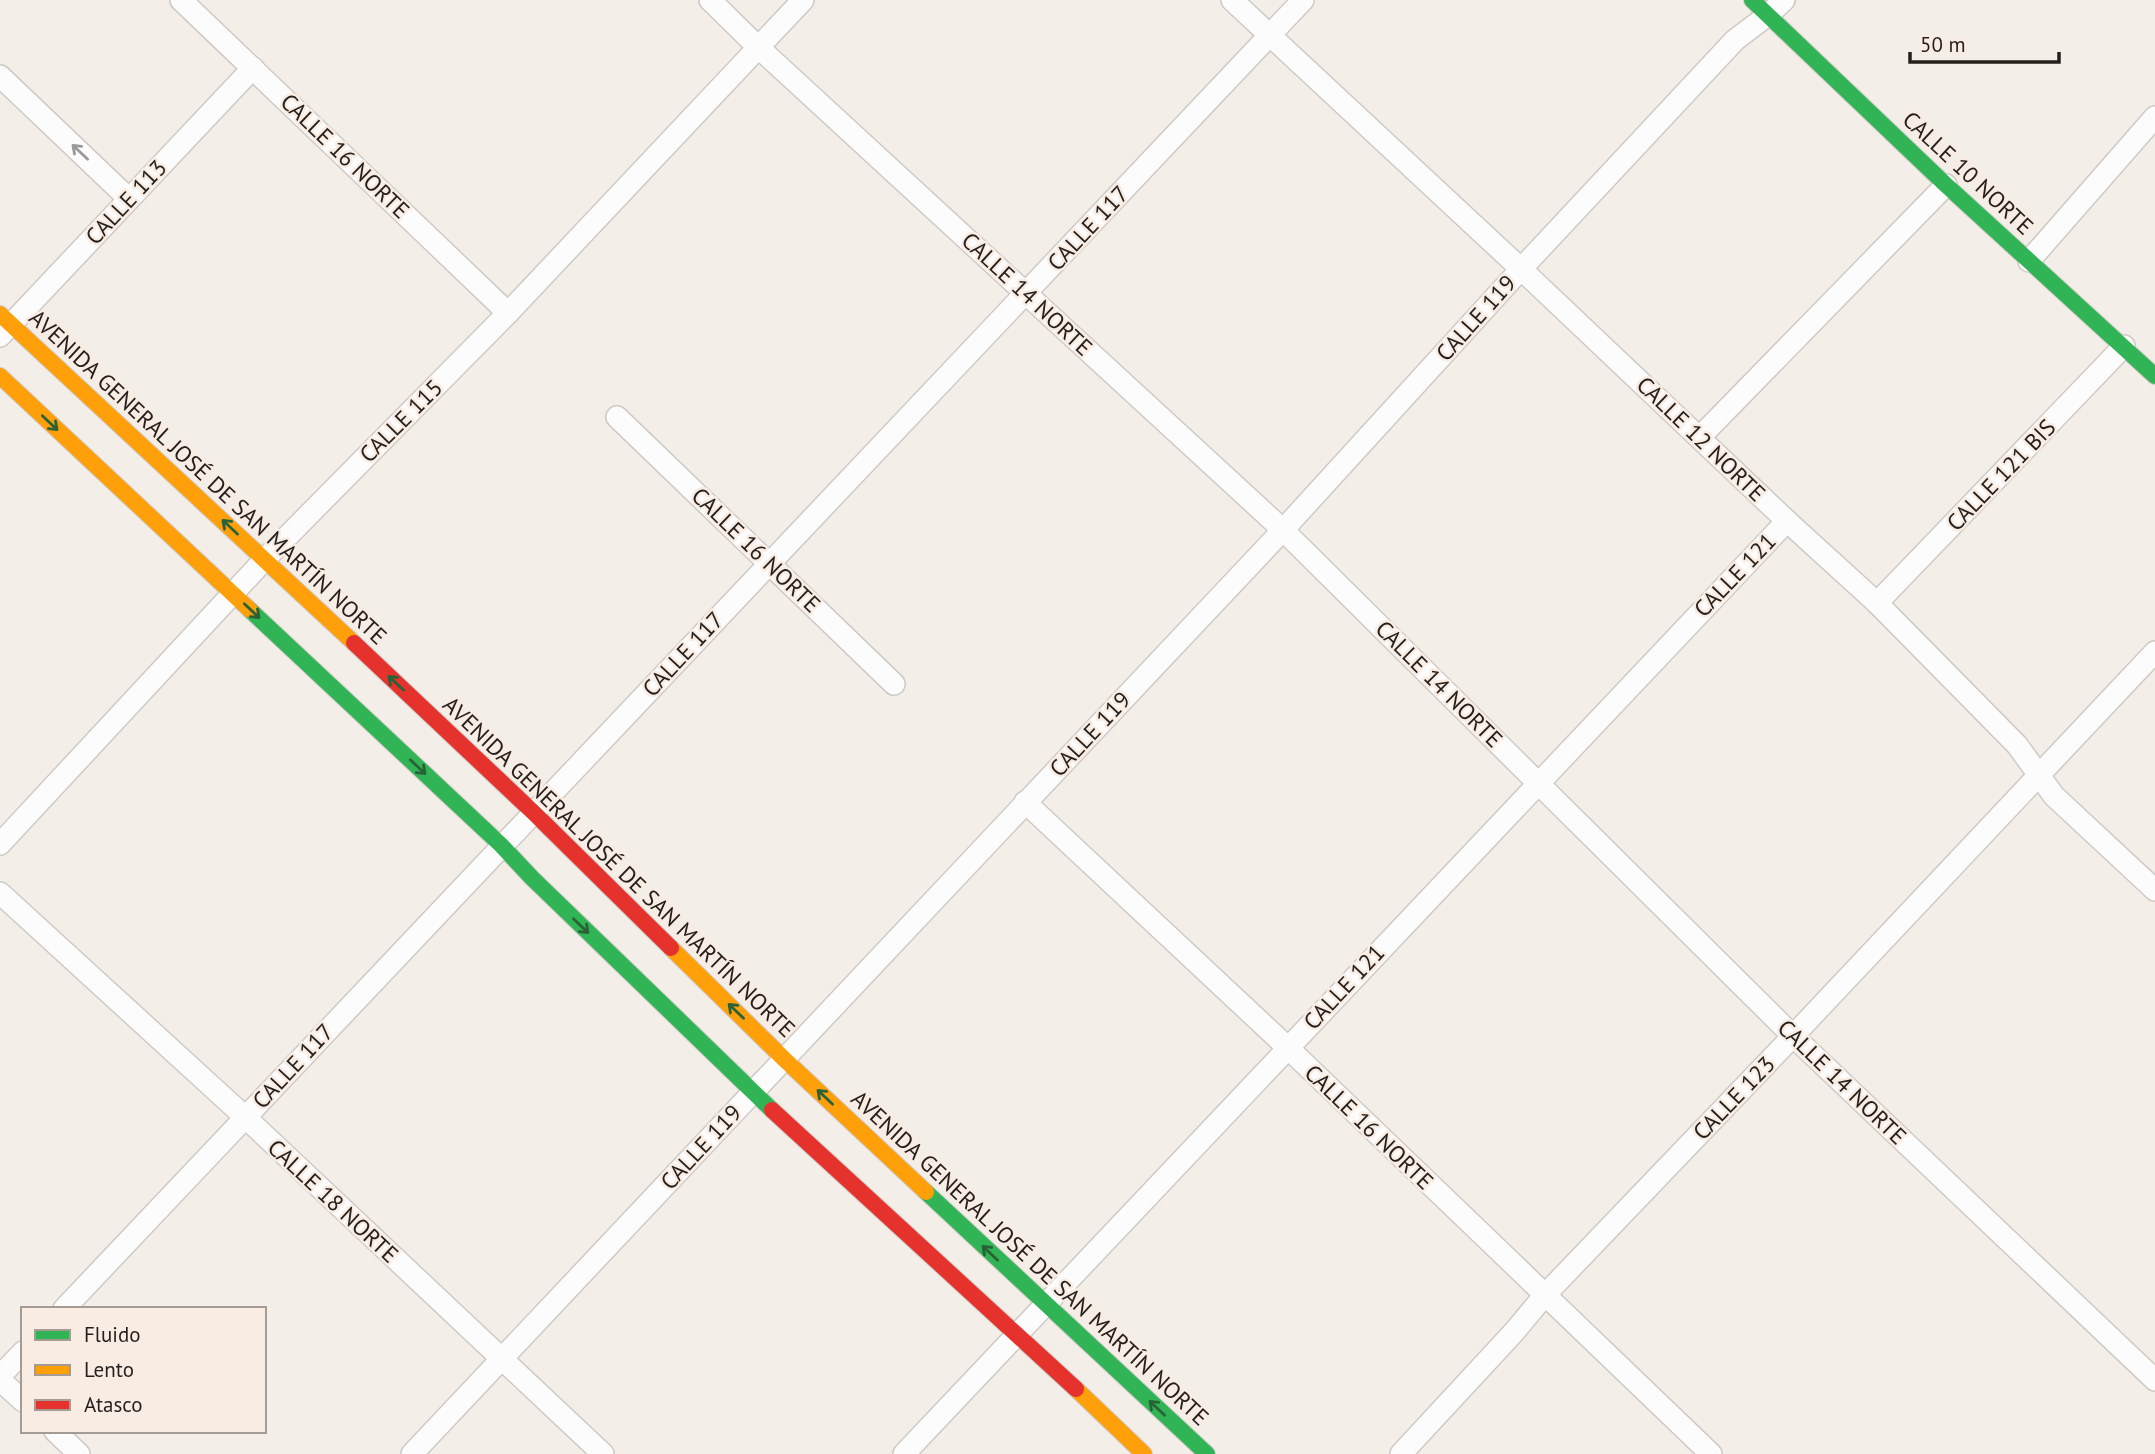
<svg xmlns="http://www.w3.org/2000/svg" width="2155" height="1454" font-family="'PT Sans',sans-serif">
  <rect width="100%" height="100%" fill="#f4eee8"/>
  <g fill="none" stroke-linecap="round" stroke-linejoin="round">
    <!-- street casing -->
    <g stroke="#cfcac6" stroke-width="24">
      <g id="street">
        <polyline points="181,0 508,313"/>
        <polyline points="710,0 758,47 1283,530 1793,1036 2155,1380"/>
        <polyline points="1232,0 1521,269 1787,521 1877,603 2017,745 2054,796 2155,890"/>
        <polyline points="0,76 129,199"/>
        <polyline points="2029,261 2155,117"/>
        <polyline points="0,336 253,68"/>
        <polyline points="617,417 894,684"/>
        <polyline points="1700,437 1946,185"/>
        <polyline points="1877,603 2124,346"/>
        <polyline points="1025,802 1287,1047 1711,1454"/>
        <polyline points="0,844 265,559 508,313 803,0"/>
        <polyline points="0,893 245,1117 603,1454"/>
        <polyline points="64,1309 1303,0"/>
        <polyline points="0,1376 23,1352"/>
        <polyline points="0,1380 23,1401"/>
        <polyline points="55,1431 79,1454"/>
        <polyline points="412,1454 1283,530 1521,269 1735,40 1768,15 1784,0"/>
        <polyline points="904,1454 1787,521"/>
        <polyline points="1401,1454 1514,1332 1544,1296 1793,1036 2155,652"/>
      </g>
    </g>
    <!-- fast casing -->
    <g stroke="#cfcac6" stroke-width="18">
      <g id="fast">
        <polyline points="1752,0 1946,185 2155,376"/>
        <polyline points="250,610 501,845 532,878 772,1110"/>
        <polyline points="926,1192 1207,1454"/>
      </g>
    </g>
    <!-- slow casing -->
    <g stroke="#cfcac6" stroke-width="18">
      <g id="slow">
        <polyline points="0,314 354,643"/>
        <polyline points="0,376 250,610"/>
        <polyline points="671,948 784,1059 926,1192"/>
        <polyline points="1076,1389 1144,1454"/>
      </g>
    </g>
    <!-- jam casing -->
    <g stroke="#cfcac6" stroke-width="18">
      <g id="jam">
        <polyline points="354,643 534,813 671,948"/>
        <polyline points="772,1110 1076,1389"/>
      </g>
    </g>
    <!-- street -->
    <use href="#street" stroke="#fdfcfc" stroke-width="21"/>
    <!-- fast -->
    <use href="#fast" stroke="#30b455" stroke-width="16"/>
    <!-- slow -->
    <use href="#slow" stroke="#ff9f0a" stroke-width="16"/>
    <!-- jam -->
    <use href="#jam" stroke="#e5322d" stroke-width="16"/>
  </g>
  <!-- one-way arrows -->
  <defs><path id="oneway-shaft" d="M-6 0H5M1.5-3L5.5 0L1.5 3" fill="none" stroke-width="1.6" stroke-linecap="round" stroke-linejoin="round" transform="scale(1.75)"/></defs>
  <use stroke="#9b9997" href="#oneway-shaft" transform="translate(80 152) rotate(-137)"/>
  <g stroke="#296236">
    <use href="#oneway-shaft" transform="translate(50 423) rotate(43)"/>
    <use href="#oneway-shaft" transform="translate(230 527) rotate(-137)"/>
    <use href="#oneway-shaft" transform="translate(252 611) rotate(43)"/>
    <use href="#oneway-shaft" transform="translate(396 683) rotate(-137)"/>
    <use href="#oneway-shaft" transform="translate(418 767) rotate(43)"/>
    <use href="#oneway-shaft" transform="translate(581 926) rotate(44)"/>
    <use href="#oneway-shaft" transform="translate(736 1011) rotate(-136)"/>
    <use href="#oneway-shaft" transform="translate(825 1097) rotate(-137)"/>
    <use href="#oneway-shaft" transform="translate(990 1253) rotate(-137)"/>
    <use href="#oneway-shaft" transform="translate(1157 1408) rotate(-137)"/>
  </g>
  <g text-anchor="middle" stroke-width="5" stroke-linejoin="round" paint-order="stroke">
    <!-- street labels -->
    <g font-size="23" fill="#241f1c" stroke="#f9ede3">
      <text transform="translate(345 156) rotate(44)" y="8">CALLE 16 NORTE</text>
      <text transform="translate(1968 173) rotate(43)" y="8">CALLE 10 NORTE</text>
      <text transform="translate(126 202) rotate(-47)" y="8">CALLE 113</text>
      <text transform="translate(1088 228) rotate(-47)" y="8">CALLE 117</text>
      <text transform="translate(1027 294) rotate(43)" y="8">CALLE 14 NORTE</text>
      <text transform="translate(1476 318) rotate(-48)" y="8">CALLE 119</text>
      <text transform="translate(401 421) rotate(-45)" y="8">CALLE 115</text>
      <text transform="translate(1701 439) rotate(44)" y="8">CALLE 12 NORTE</text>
      <text transform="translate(2001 475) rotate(-46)" y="8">CALLE 121 BIS</text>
      <text transform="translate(208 477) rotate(43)" y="8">AVENIDA GENERAL JOSÉ DE SAN MARTÍN NORTE</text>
      <text transform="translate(756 550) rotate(44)" y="8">CALLE 16 NORTE</text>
      <text transform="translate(1735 575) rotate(-46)" y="8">CALLE 121</text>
      <text transform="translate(683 654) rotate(-47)" y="8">CALLE 117</text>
      <text transform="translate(1439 684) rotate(45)" y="8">CALLE 14 NORTE</text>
      <text transform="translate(1090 734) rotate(-47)" y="8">CALLE 119</text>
      <text transform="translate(619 867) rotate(44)" y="8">AVENIDA GENERAL JOSÉ DE SAN MARTÍN NORTE</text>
      <text transform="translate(1344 987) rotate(-47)" y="8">CALLE 121</text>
      <text transform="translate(293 1066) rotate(-47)" y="8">CALLE 117</text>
      <text transform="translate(1842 1082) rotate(44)" y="8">CALLE 14 NORTE</text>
      <text transform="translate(1734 1098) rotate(-46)" y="8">CALLE 123</text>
      <text transform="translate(1369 1127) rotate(44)" y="8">CALLE 16 NORTE</text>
      <text transform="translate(701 1147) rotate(-47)" y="8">CALLE 119</text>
      <text transform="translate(333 1201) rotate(43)" y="8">CALLE 18 NORTE</text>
      <text transform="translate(1030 1258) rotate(43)" y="8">AVENIDA GENERAL JOSÉ DE SAN MARTÍN NORTE</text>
    </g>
  </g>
  <!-- legend -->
  <rect x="21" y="1307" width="245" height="126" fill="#f9ede3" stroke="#a49b93" stroke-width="2"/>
  <rect x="35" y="1330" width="35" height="10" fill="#30b455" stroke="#a49b93" stroke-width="2"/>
  <text x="84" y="1342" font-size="21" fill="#241f1c">Fluido</text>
  <rect x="35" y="1365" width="35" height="10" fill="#ff9f0a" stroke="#a49b93" stroke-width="2"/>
  <text x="84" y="1377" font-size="21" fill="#241f1c">Lento</text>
  <rect x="35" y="1400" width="35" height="10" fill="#e5322d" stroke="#a49b93" stroke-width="2"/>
  <text x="84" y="1412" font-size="21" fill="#241f1c">Atasco</text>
  <!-- scale -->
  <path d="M1910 52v10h149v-10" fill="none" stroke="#241f1c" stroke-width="3.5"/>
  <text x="1920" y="52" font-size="21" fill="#241f1c" stroke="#f9ede3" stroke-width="5" paint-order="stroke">50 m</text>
</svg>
